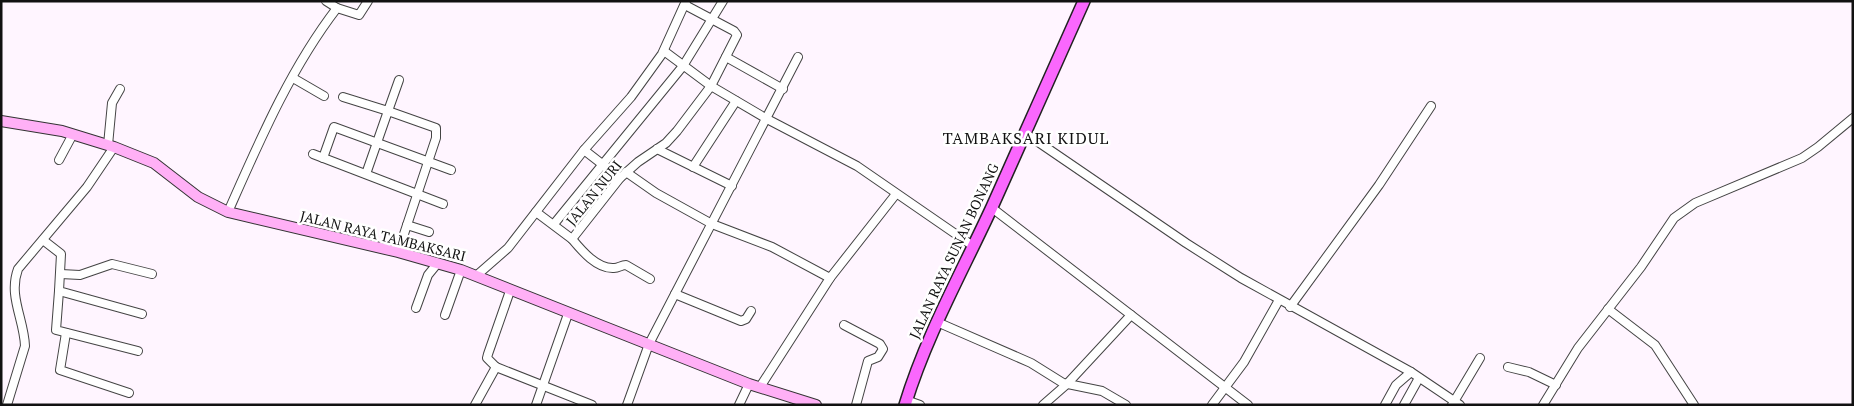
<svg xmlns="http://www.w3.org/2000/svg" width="1854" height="406" font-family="'PT Serif',serif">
  <rect width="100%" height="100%" fill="#fff5ff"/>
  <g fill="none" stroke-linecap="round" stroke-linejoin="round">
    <!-- street casing -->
    <g stroke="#444" stroke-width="10">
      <g id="street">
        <polyline points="326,1 337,8"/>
        <polyline points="664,51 711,86 767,119 857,166 973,246"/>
        <polyline points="726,57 783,89"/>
        <polyline points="293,78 324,96"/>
        <polyline points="343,97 388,111 399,80"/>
        <polyline points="1025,133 1186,243 1241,278 1411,372 1460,405"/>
        <polyline points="108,145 112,103 120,89"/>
        <polyline points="657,149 732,186"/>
        <polyline points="584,150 620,178"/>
        <polyline points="313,154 443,204"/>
        <polyline points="323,158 334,127 451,170"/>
        <polyline points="59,160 73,134"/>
        <polyline points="693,167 736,101"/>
        <polyline points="626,172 656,193 712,224 772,247 830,278"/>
        <polyline points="366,174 388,111 436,128 436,138 398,252"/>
        <polyline points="992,208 1248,405"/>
        <path d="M228 212C259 142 290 69 337 8L359 15 368 1"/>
        <polyline points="536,212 572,239 620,178 638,162 666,143 677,131 711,86 737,35 734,31 685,5"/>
        <polyline points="554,224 683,66 723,1"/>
        <polyline points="407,225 429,232"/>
        <path d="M572 239C582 251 597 269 614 268 619 268 621 265 626 265L650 279"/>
        <polyline points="43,240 61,254 59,291 142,314"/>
        <polyline points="61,274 80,275 112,264 152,274"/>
        <polyline points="476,276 508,248 584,150 631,97 662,54 686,1"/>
        <polyline points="59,291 56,330 138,351"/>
        <polyline points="675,294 741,321 746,319 751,311"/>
        <polyline points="1290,307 1379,185 1431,106"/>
        <polyline points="416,308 428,275 437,264"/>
        <polyline points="1608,309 1655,345 1694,405"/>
        <polyline points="445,315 461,270"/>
        <polyline points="937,322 1031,363 1063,383 1102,391 1126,405"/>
        <polyline points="844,325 880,344 883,349 878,357 868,361 856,405"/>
        <polyline points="66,333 60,370 129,393"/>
        <polyline points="496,367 592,405"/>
        <polyline points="1508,367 1529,372 1556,385"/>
        <polyline points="760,387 830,278 896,194"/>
        <polyline points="906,400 920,405"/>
        <path d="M7 405 25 346C24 319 8 296 18 269L87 187 114 147"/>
        <polyline points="475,405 496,367 487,358 488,354 510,291"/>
        <polyline points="536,405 568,314"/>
        <polyline points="627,405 649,344 798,57"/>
        <polyline points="739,405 749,384"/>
        <polyline points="1043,405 1067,384 1131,315"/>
        <polyline points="1212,405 1244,362 1279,300"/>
        <polyline points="1385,405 1396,385 1411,372"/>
        <polyline points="1404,405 1419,378"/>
        <polyline points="1452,405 1480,358"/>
        <polyline points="1543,405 1578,348 1641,267 1674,218 1695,203 1802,158 1818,147 1853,118"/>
      </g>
    </g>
    <!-- secondary casing -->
    <g stroke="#333" stroke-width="12">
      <polyline id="secondary" points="1,121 62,131 114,147 154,163 198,197 228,212 398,252 461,270 749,384 816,405"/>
    </g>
    <!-- primary casing -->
    <g stroke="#222" stroke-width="14">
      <path id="primary" d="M905 405C926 336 962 272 992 207 1023 138 1053 70 1084 1"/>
    </g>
    <!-- street -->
    <use href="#street" stroke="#fff" stroke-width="8"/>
    <!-- secondary -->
    <use href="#secondary" stroke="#ffb0f6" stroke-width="10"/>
    <!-- primary -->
    <use href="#primary" stroke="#fa67fd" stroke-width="11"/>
  </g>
  <g text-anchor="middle" stroke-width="5" stroke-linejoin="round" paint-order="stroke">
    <!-- street labels -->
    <g font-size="14" fill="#111" stroke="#fff">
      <text transform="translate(594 193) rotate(-51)" y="5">JALAN NURI</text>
      <text transform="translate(383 236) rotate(14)" y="5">JALAN RAYA TAMBAKSARI</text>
      <text transform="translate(954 251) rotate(-65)" y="5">JALAN RAYA SUNAN BONANG</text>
    </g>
    <!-- quarter labels -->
    <g font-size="16" letter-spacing="1" fill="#111" stroke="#fff">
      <text x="1026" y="144">TAMBAKSARI KIDUL</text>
    </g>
  </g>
  <!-- border -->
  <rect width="1854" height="406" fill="none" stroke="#111111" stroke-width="5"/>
</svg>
